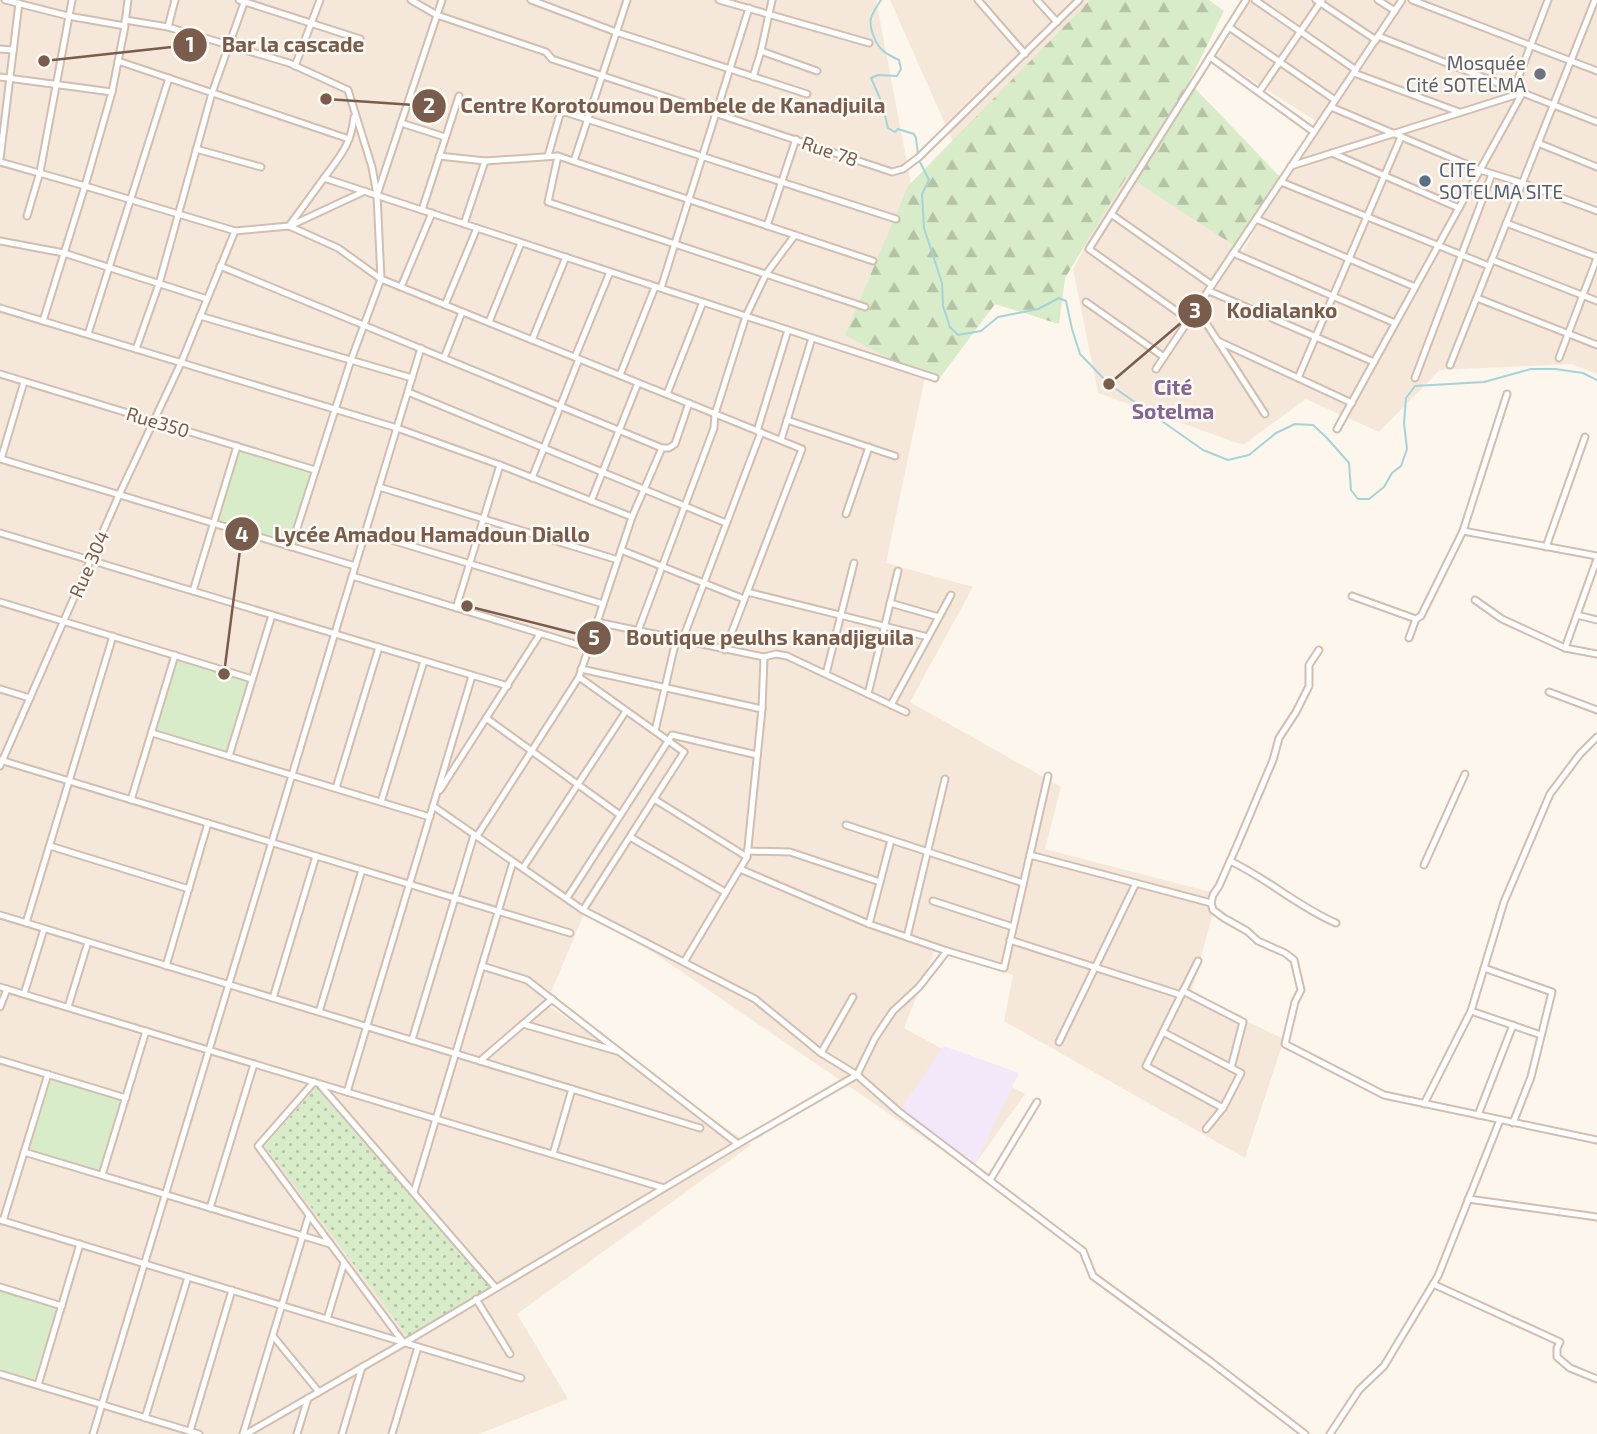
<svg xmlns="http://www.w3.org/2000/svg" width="1597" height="1434" font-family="'Exo 2',sans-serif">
  <defs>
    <pattern id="forest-firs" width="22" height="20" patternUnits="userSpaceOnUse" patternTransform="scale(1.75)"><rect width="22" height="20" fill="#d8ecc9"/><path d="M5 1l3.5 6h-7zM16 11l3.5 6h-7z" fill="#b4c2a5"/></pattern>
    <pattern id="garden-dots" width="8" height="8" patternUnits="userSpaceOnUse" patternTransform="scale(1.75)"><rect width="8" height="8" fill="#d8ecc9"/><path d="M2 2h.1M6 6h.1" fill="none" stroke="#b4c2a5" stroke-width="1.8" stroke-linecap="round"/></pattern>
  </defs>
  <rect width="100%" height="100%" fill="#fdf6ec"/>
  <!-- residential -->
  <g fill="#f5e8da">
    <polygon points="0,0 876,0 937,320 886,563 973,587 910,702 1061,787 1045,849 1218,894 1191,994 1284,1039 1245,1158 1004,1021 1013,975 936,947 904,1028 1025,1094 971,1170 587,907 546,1004 751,1145 517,1314 568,1399 479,1434 0,1434"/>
    <polygon points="890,0 1096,0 953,142"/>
    <polygon points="1251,0 1597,0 1597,374 1572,364 1440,370 1379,432 1306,399 1243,445 1098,393 1073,269 1125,174 1243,251 1316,121 1217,58"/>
  </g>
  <!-- education -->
  <polygon fill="#f3e8fa" points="944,1046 1019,1073 975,1164 900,1110"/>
  <!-- forest -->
  <polygon fill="url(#forest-firs)" points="1090,0 1209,0 1224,11 1189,82 1281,178 1235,246 1127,176 1065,278 1059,324 995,304 936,383 845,335 908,186"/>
  <!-- garden -->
  <polygon fill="url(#garden-dots)" points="317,1086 492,1287 408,1337 265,1146"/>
  <!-- pitch -->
  <g fill="#d8ecc9">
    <polygon points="240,450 311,472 289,545 218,523"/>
    <polygon points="179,658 249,680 227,753 156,731"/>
    <polygon points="52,1077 123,1099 100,1172 29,1150"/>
    <polygon points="0,1290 57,1308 34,1381 0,1370"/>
  </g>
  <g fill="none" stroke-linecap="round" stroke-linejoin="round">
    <!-- stream -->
    <g stroke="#a5d3da" stroke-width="2">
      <path d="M881 0C871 15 867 20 874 37 879 50 886 54 899 60L901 69 897 76 878 75 871 78 882 103 888 128 895 132 898 129 914 134 916 138 918 155"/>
      <polyline points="919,160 929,180 922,194 924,228 942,283 943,306 950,327 958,335 981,331 998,317 1038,309 1059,298 1066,301 1072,329 1080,354 1109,384 1203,450 1228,460 1249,455 1276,433 1295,424 1313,425 1326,437 1349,463 1351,490 1358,499 1369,499 1384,487 1392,473 1401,466 1407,449 1404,423 1406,398 1415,386 1484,382 1531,369 1555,369 1583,373 1597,380"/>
    </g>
    <!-- minor casing -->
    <g stroke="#d1beb0" stroke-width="9">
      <g id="minor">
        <polyline points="5,0 68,16 125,26 112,92 85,186 43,321"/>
        <polyline points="239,0 360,39"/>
        <polyline points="411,0 437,15 546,52 552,59 892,172 903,169 919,157 1079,0"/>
        <polyline points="531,0 616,32 807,94"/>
        <polyline points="719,0 869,43"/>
        <polyline points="978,0 1025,54"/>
        <polyline points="1037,0 1057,22"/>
        <polyline points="1255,0 1356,70"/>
        <polyline points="1316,0 1376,40"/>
        <polyline points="1378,0 1395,11"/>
        <polyline points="1412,0 1597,71"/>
        <polyline points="125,20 168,27 289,63 348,90 372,167 377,195 381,279 351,360 291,547"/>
        <polyline points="125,23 128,0"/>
        <polyline points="168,27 175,0"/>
        <polyline points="1229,27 1335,100"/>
        <polyline points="1378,36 1597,122"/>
        <polyline points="0,49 13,50"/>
        <polyline points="761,51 817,71"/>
        <polyline points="1210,57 1314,132"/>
        <polyline points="118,61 349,139"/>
        <polyline points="295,66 320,0"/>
        <polyline points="1354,73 1459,112"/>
        <polyline points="0,77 112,92"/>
        <polyline points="753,77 761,51 772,0"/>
        <polyline points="1514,89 1548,0"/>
        <polyline points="1259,92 1322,0"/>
        <polyline points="1331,107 1480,170 1522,183 1597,211"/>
        <polyline points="401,123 445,137"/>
        <polyline points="1538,143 1597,167"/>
        <polyline points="196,149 261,167"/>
        <polyline points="1332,153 1459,208"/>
        <polyline points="439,156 485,161 558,156 873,261"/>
        <polyline points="548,156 560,114 565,112 896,219"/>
        <polyline points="558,156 548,202 865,307"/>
        <polyline points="0,159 19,3"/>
        <polyline points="574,161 627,0"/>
        <polyline points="0,162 85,186 235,231 289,226 338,248 381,279 802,449 725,650"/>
        <polyline points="1291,166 1522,93"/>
        <path d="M324 178C340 156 351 145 354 117"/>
        <polyline points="1281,182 1489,266"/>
        <polyline points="378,192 442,0"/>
        <polyline points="422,210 459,96"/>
        <polyline points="1111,214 1212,285"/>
        <polyline points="27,216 40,172 72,0"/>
        <polyline points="1256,219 1415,287"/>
        <polyline points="1506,223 1597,257"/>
        <polyline points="464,224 485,161"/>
        <polyline points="292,225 365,191"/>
        <polyline points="289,226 324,178 935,378"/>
        <polyline points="767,226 796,139"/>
        <polyline points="0,241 64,253 207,299"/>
        <polyline points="1233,253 1395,323"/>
        <polyline points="1492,260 1597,301"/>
        <polyline points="220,266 662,448 669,448 675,444 689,403"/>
        <polyline points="401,287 432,213"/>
        <polyline points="661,288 749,8"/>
        <polyline points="1209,291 1374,362"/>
        <polyline points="1477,298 1597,345"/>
        <polyline points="1086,302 1164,357"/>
        <polyline points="445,305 477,228"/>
        <polyline points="0,308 397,428 500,465 632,517"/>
        <polyline points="1197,309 1265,414"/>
        <polyline points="200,316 412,378"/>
        <polyline points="1189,320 1089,249 1246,0"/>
        <polyline points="489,322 521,243"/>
        <polyline points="88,334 169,78"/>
        <polyline points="532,340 566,257"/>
        <polyline points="1218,341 1352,403"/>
        <polyline points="136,349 159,284 212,93 245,0"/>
        <polyline points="575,357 610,272"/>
        <polyline points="444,358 462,312"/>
        <polyline points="1559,358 1597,258"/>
        <polyline points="1450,365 1595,0"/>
        <polyline points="1156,369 1402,0"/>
        <polyline points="0,374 315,470"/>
        <polyline points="620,375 655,287"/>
        <polyline points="1298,378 1401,137"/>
        <polyline points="1415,378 1492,174"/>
        <polyline points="408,392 726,523"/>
        <polyline points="667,394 703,302"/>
        <polyline points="787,420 895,456"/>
        <polyline points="1337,429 1523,92"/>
        <polyline points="757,431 788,330"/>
        <polyline points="781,440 812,338"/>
        <polyline points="1,459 355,566"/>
        <polyline points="1,459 24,382"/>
        <polyline points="532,478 579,359"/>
        <polyline points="379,487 618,560"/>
        <polyline points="591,501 638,383"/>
        <polyline points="846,514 869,447"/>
        <polyline points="1463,531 1507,394"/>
        <polyline points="365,532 603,604"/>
        <polyline points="0,533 508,686"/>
        <polyline points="1546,547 1585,437"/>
        <polyline points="621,550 744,599"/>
        <polyline points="352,576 588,648"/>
        <polyline points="193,591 237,446"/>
        <polyline points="747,592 928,637"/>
        <polyline points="1352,596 1416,619"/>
        <polyline points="1475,600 1502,619 1565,648 1597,654"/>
        <polyline points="0,602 252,679"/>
        <polyline points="890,603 939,617"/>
        <polyline points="456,608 500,465"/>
        <polyline points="1577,615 1597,620"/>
        <polyline points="597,622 764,657 776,654 787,656 906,712"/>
        <polyline points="638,631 714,428 715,414 746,316 766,274 795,235"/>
        <polyline points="1409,638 1416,619 1421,616 1463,531 1597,556"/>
        <polyline points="682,641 761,432"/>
        <polyline points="1565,648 1597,559"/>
        <polyline points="1319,650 1309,665 1309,686 1296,712 1279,738 1273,760 1238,843 1219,886 1213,895 1211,903 1213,910 1224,918 1247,931 1258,941 1285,953 1294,960 1301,990 1295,1002 1285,1044 1384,1095 1597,1140"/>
        <polyline points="581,669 762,709"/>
        <polyline points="826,674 854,563"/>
        <polyline points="579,677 684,752 583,910"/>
        <polyline points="0,689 30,698"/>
        <polyline points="1549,692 1597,710"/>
        <polyline points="868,694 898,571"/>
        <polyline points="891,705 951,595"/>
        <polyline points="486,718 620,815"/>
        <polyline points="655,731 676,640"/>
        <polyline points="152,733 430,817"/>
        <polyline points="229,756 272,615"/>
        <polyline points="0,760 570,933"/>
        <polyline points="0,766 119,495 181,363 235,231"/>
        <polyline points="336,788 379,647"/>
        <polyline points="440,790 540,634"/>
        <polyline points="654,799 747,857"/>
        <polyline points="131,800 175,655"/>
        <polyline points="381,802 424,661"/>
        <polyline points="433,806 583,910 755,999 821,1053 857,1075 898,1111 1083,1251 1093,1276 1211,1362 1305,1434"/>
        <polyline points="846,825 1023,883"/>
        <polyline points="477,836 579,677 632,517 662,448"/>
        <polyline points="630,837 725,892"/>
        <polyline points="50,846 189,889"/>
        <polyline points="747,851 790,852 880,882"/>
        <polyline points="1030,855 1211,903"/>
        <path d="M1230 861C1267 878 1298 907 1336 923"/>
        <polyline points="1424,865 1465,774"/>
        <polyline points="523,868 626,711"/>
        <polyline points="740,869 869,924 947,951 1004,968 1048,776"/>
        <polyline points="567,898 672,735 757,755"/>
        <polyline points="933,901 1013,927"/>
        <polyline points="0,915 700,1128"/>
        <polyline points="26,923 113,636"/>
        <polyline points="869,924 891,840"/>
        <polyline points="907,937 945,779"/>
        <polyline points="1010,940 1181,995"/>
        <polyline points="1198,961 1146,1066 1223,1108"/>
        <polyline points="684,962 747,857 762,709 764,657"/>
        <polyline points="166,966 208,823"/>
        <polyline points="482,966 527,980 738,1144"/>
        <polyline points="1484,968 1552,992 1531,1077 1513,1123"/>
        <polyline points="0,987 664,1188"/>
        <polyline points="1183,991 1243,1022 1231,1068"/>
        <polyline points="24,994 44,929"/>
        <polyline points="273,998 316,856"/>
        <polyline points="0,1007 7,989"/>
        <polyline points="68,1007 88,942"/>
        <polyline points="1471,1011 1541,1035"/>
        <polyline points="319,1012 362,870"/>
        <polyline points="523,1024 617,1051"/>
        <polyline points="1163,1032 1241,1073 1223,1108 1206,1129"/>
        <polyline points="412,1040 474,835"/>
        <polyline points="1059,1042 1136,883"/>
        <polyline points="821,1053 853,997"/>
        <polyline points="0,1060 126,1098"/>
        <polyline points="480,1061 552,999"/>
        <polyline points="314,1082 258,1146 403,1342"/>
        <polyline points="321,1086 495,1287"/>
        <polyline points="347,1092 472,676"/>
        <polyline points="1424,1104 1471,1011 1504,902 1550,794 1580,754 1597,737"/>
        <polyline points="1478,1115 1513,1025"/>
        <polyline points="24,1152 330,1244"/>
        <polyline points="553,1154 572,1089"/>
        <polyline points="102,1175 146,1031"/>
        <polyline points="990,1180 1037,1102"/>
        <polyline points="414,1192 513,862"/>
        <polyline points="1468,1199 1597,1217"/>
        <polyline points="210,1208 254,1064"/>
        <polyline points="0,1220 521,1378"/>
        <polyline points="3,1221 48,1074"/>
        <polyline points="1433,1284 1560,1342 1557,1348 1557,1357 1570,1368 1597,1379"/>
        <polyline points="0,1287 62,1306"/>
        <polyline points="476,1299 510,1354"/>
        <polyline points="327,1319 344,1263"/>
        <polyline points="273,1336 319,1392"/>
        <polyline points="0,1374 199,1434"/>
        <polyline points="38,1385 80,1244"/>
        <polyline points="145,1418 188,1277"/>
        <polyline points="190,1431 232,1290"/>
        <polyline points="93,1434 421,348"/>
        <polyline points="243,1434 309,1215"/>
        <polyline points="246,1434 404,1343 738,1144 857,1075 875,1038 893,1011 919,987 947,951"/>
        <polyline points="297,1434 308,1398"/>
        <polyline points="342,1434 362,1367"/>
        <polyline points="392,1434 418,1347"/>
        <polyline points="1330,1434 1359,1390 1384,1366 1438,1276 1500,1120"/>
      </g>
    </g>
    <!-- minor -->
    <use href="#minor" stroke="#fff" stroke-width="5"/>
  </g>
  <!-- markers -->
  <circle fill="#6b7280" stroke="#fffaf3" stroke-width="2.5" cx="1540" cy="74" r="7"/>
  <circle fill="#5c6f8a" stroke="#fffaf3" stroke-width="2.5" cx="1425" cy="181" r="7"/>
  <g text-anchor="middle" stroke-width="5" stroke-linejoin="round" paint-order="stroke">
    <!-- worship labels -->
    <g font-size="19" fill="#5b616d" stroke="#fffaf3" text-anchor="end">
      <text x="1526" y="70">Mosquée<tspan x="1526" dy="22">Cité SOTELMA</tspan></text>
    </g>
    <!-- street labels -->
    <g font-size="19" fill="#7a5c4d" stroke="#fffaf3">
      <text transform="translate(830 151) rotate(19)" y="7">Rue 78</text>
      <text transform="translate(158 422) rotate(17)" y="7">Rue350</text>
      <text transform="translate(89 564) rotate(-66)" y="7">Rue 304</text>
    </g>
    <!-- service labels -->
    <g font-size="19" fill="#4e5e75" stroke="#fffaf3" text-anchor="start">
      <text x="1439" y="177">CITE<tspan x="1439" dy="22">SOTELMA SITE</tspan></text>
    </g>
    <!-- neighbourhood labels -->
    <g font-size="21" font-weight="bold" fill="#846695" stroke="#fffaf3">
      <text x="1173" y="395">Cité<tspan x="1173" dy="24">Sotelma</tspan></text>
    </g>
  </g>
  <!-- callouts -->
  <path fill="none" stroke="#7a5c4d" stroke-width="2.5" d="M44 61L190 45M326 99L429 106M1109 384L1195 311M224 674L242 534M467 606L594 638"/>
  <g fill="#7a5c4d" stroke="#fffaf3" stroke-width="2.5">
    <circle cx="44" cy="61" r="7"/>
    <circle cx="326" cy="99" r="7"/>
    <circle cx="1109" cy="384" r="7"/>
    <circle cx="224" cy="674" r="7"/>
    <circle cx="467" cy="606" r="7"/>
    <circle cx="190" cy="45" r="18"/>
    <circle cx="429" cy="106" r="18"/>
    <circle cx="1195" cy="311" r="18"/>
    <circle cx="242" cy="534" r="18"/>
    <circle cx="594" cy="638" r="18"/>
  </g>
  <g font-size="21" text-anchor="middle" font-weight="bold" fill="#fff">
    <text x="190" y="52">1</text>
    <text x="429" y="113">2</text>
    <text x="1195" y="318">3</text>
    <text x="242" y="542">4</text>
    <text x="594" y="645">5</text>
  </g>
  <g font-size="21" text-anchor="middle" font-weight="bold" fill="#7a5c4d" stroke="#fffaf3" stroke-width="5" stroke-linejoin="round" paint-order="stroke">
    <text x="293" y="52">Bar la cascade</text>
    <text x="673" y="113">Centre Korotoumou Dembele de Kanadjuila</text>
    <text x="1282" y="318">Kodialanko</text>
    <text x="432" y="542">Lycée Amadou Hamadoun Diallo</text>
    <text x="770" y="645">Boutique peulhs kanadjiguila</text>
  </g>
</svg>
